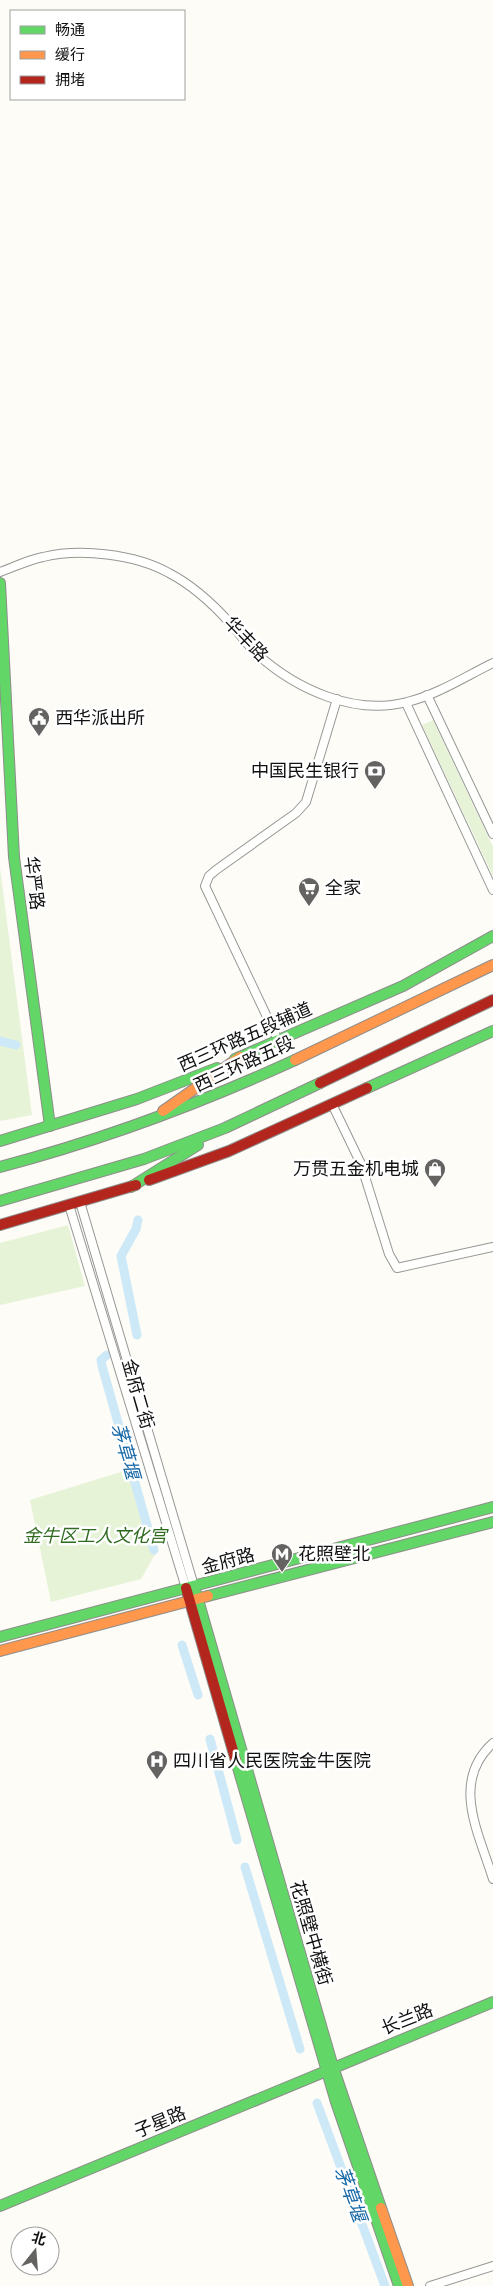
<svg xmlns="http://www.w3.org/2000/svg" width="493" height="2286" font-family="'Playfair Display','Noto Sans SC',serif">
  <rect width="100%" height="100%" fill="#fdfcf7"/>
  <!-- green -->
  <g fill="#e7f3d7">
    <polygon points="433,720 493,847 493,876 422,725"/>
    <polygon points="0,868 32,1115 0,1121"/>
    <polygon points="68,1225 85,1286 0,1305 0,1243"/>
    <polygon points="127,1470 158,1549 141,1579 51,1602 30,1500"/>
  </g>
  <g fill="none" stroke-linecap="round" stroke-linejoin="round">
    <!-- canal -->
    <g stroke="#cde8f7" stroke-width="9">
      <polyline points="0,1041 16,1045"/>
      <polyline points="137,1335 121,1256 136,1229 138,1220"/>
      <polyline points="107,1355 101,1360 102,1366 154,1550"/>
      <polyline points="182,1645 198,1695"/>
      <polyline points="210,1739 237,1840"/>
      <polyline points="245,1867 300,2049"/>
      <polyline points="317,2103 385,2286"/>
    </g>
    <!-- street casing -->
    <g stroke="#979795" stroke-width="10">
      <g id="street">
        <path d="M0 572C14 567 28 560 43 557 80 548 135 554 169 573 192 585 212 603 230 623 239 633 247 645 257 654 296 689 354 716 407 702 437 695 466 676 493 663"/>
        <polyline points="427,695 493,834"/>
        <polyline points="406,703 493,890"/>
        <polyline points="278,1040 205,886 209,876 216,870 296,813 306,802 337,699"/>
        <polyline points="332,1104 361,1164 389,1254 397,1268 493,1247"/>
        <polyline points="80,1202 194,1586"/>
        <polyline points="69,1205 186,1588"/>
        <path d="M493 1743C450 1782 479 1833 493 1879"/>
        <polyline points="430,2286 493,2266"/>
      </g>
    </g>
    <!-- fast casing -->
    <g stroke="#8e8d8b" stroke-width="12">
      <g id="fast">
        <polyline points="0,583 14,857 50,1126"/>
        <polyline points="235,1059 403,986 493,936"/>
        <polyline points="367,1088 493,1031"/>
        <polyline points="0,1141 137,1099 217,1068"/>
        <path d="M0 1167C102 1140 199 1104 295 1060"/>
        <polyline points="131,1187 198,1145"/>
        <polyline points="0,1201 144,1159 225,1128 320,1083"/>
        <polyline points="194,1586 333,2067 381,2208"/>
        <polyline points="208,1596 493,1522"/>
        <polyline points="0,1637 493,1507"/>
        <polyline points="236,1761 336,2102 399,2286"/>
        <polyline points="0,2206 493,2002"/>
      </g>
    </g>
    <!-- slow casing -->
    <g stroke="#8e8d8b" stroke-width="12">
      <g id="slow">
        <polyline points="295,1060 493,965"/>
        <polyline points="163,1111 240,1057"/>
        <polyline points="0,1651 208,1596"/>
        <polyline points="381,2208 408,2286"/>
      </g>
    </g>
    <!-- jam casing -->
    <g stroke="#8e8d8b" stroke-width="12">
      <g id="jam">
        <polyline points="320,1083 493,1000"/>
        <polyline points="149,1180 229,1151 367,1088"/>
        <polyline points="0,1225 136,1185"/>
        <polyline points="186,1588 236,1761"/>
      </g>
    </g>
    <!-- street -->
    <use href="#street" stroke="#fffffe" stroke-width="8"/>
    <!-- fast -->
    <use href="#fast" stroke="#63d668" stroke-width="10"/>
    <!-- slow -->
    <use href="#slow" stroke="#ff974d" stroke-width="10"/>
    <!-- jam -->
    <use href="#jam" stroke="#b3261e" stroke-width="10"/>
  </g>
  <!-- icons -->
  <defs>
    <g id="civic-pin" transform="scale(1.125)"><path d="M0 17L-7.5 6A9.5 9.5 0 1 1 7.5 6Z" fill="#646362" stroke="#fff"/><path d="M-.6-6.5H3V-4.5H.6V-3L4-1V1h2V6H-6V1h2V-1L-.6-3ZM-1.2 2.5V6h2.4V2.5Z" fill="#fff"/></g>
    <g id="bank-pin" transform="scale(1.125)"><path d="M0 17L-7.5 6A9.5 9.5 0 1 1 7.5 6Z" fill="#646362" stroke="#fff"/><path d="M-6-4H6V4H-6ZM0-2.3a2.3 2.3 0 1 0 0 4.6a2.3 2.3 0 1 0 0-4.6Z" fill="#fff"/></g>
    <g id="supermarket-pin" transform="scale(1.125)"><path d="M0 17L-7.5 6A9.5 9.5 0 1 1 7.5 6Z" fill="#646362" stroke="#fff"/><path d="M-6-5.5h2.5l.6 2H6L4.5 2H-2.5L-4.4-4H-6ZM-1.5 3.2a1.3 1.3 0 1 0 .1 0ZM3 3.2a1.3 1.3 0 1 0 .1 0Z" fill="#fff"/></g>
    <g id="shop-pin" transform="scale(1.125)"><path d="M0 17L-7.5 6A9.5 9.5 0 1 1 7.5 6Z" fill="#646362" stroke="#fff"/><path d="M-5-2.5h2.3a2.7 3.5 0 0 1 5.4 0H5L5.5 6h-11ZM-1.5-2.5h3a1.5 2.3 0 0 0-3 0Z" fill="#fff"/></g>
    <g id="metro-pin" transform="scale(1.125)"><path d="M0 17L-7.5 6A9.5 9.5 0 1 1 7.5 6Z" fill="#646362" stroke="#fff"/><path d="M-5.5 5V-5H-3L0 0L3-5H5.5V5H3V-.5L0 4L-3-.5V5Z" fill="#fff"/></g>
    <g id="hospital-pin" transform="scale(1.125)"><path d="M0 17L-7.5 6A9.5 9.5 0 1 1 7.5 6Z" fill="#646362" stroke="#fff"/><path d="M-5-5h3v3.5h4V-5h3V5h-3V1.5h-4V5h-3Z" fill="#fff"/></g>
  </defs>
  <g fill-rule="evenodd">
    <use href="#civic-pin" x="39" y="718"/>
    <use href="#bank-pin" x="375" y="771"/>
    <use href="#supermarket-pin" x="309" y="888"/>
    <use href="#shop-pin" x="435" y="1169"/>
    <use href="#metro-pin" x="282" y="1554"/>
    <use href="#hospital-pin" x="157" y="1761"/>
  </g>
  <g text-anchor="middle" stroke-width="5" stroke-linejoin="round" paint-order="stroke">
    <!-- street labels -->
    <g font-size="18" fill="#111" stroke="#fff">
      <text transform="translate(246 639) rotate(46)" y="6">华丰路</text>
      <text transform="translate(34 883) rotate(83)" y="6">华严路</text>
      <text transform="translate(245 1037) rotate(-24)" y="6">西三环路五段辅道</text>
      <text transform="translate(244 1064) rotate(-25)" y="6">西三环路五段</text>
      <text transform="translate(138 1394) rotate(74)" y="6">金府二街</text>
      <text transform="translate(228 1561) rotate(-15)" y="6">金府路</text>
      <text transform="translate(311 1933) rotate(74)" y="6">花照壁中横街</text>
      <text transform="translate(407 2019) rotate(-22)" y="6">长兰路</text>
      <text transform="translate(160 2122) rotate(-22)" y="6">子星路</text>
    </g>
    <!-- poi labels -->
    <g font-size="18" fill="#111" stroke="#fff" text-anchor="start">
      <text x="55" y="724">西华派出所</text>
      <text x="359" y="777" text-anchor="end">中国民生银行</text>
      <text x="325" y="894">全家</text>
      <text x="419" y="1175" text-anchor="end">万贯五金机电城</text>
      <text x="298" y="1560">花照壁北</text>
      <text x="173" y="1767">四川省人民医院金牛医院</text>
    </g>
    <!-- park labels -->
    <g font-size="18" font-style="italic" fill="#2f6b1f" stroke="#fff">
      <text x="95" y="1542">金牛区工人文化宫</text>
    </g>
    <!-- water labels -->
    <g font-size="19" font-style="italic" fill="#1768a6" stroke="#fff">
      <text transform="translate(126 1451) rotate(74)" y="7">茅草堰</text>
      <text transform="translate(351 2194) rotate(70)" y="7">茅草堰</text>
    </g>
  </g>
  <!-- legend -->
  <rect x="10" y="10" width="175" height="90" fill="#ffffff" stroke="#a0a0a0"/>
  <rect x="20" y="26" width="25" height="8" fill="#63d668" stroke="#a0a0a0"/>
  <text x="55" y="35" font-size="15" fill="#111111">畅通</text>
  <rect x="20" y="51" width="25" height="8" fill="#ff974d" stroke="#a0a0a0"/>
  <text x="55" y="60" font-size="15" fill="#111111">缓行</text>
  <rect x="20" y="76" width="25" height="8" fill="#b3261e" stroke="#a0a0a0"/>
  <text x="55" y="85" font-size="15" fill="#111111">拥堵</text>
  <!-- north arrow -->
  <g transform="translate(35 2251) rotate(17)"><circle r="24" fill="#ffffff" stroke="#a0a0a0"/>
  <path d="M0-4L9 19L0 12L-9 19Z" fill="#646362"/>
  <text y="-8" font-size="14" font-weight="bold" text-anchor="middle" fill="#111111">北</text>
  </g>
</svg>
